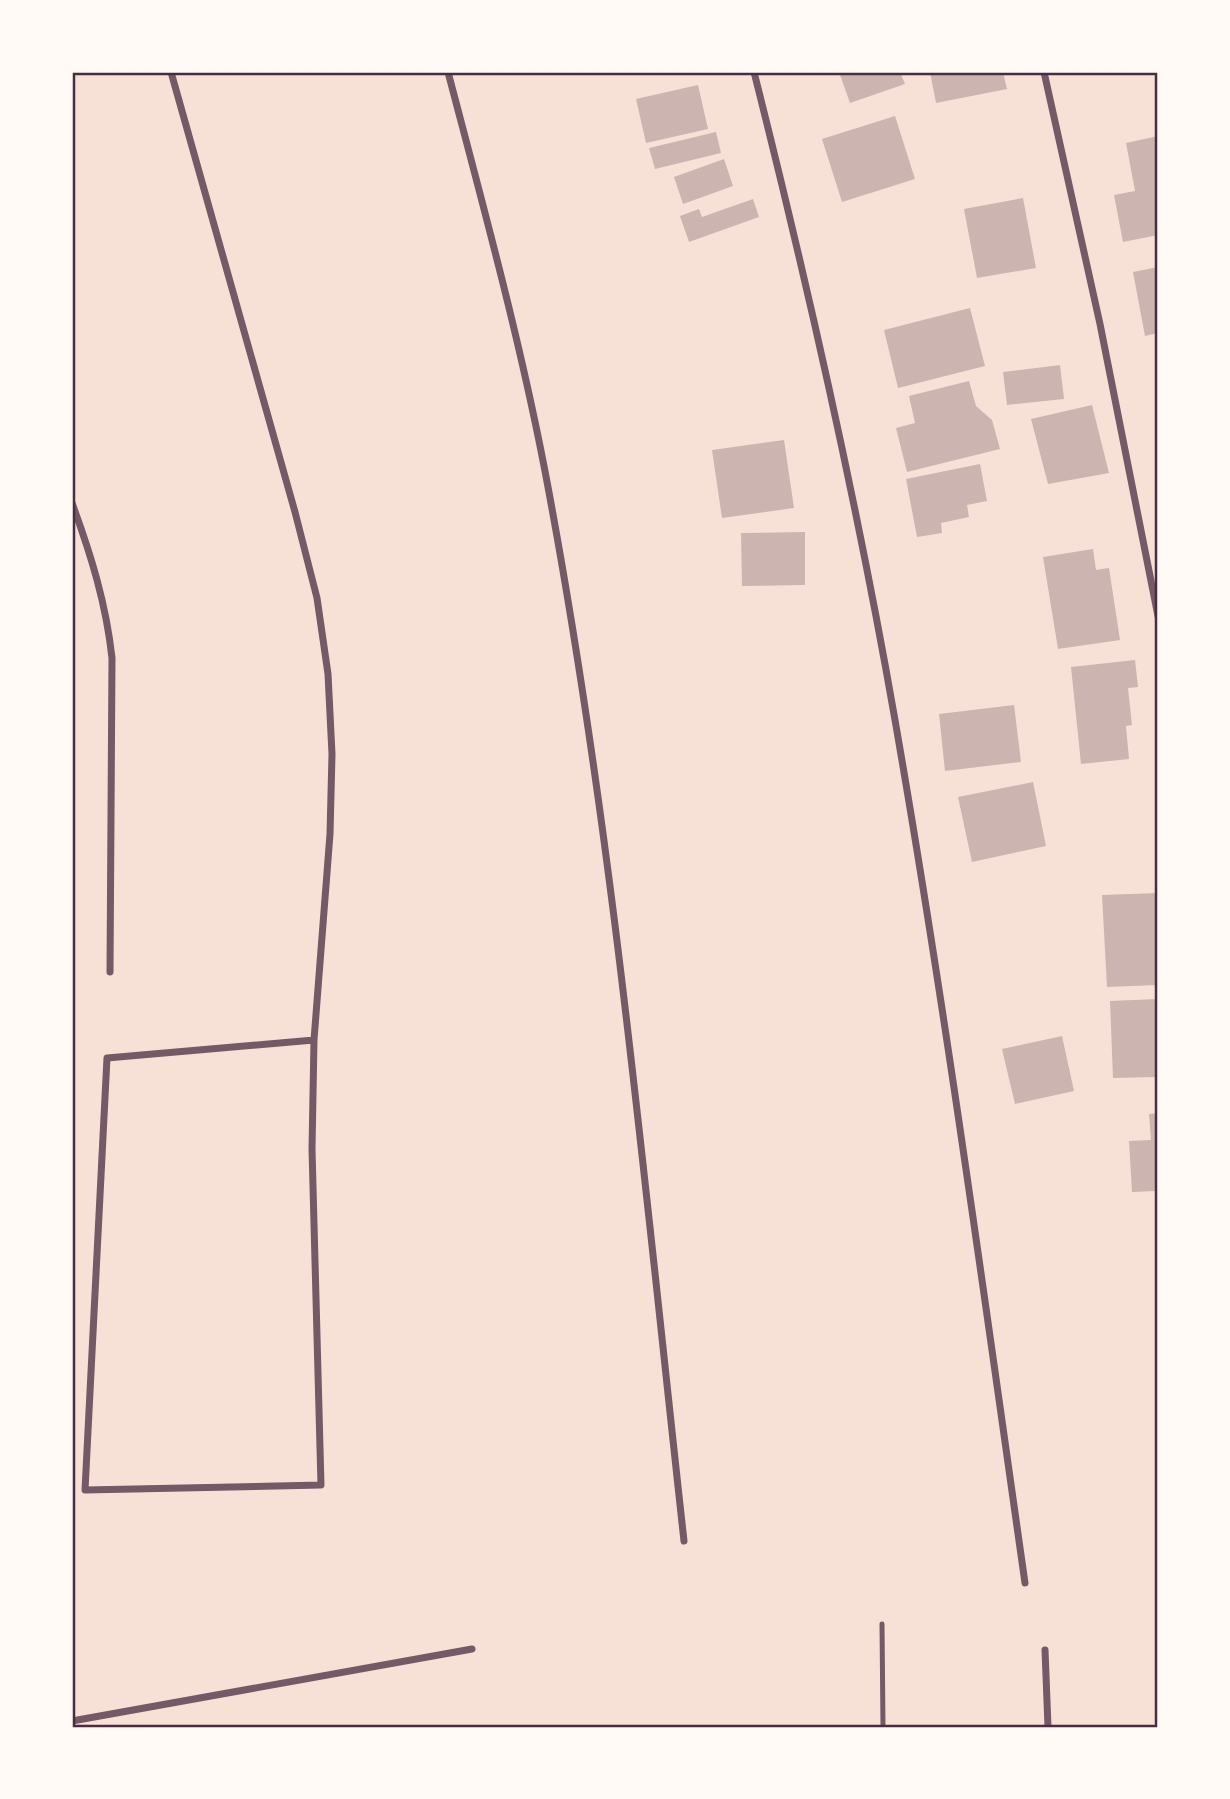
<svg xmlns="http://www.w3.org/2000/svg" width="1230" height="1799" font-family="'Asap Condensed',sans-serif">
  <rect width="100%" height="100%" fill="#f7e1d7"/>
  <!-- building -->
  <g fill="#ccb4b1">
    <polygon points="839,72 900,72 905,84 850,103"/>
    <polygon points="930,72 1003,72 1007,89 936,103"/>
    <polygon points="698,85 708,129 646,143 636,99"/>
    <polygon points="895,116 915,179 842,202 822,139"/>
    <polygon points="716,132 721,153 655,169 649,148"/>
    <polygon points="1158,136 1158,235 1123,242 1114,195 1135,191 1126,143"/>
    <polygon points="724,159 733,186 683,204 674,177"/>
    <polygon points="1023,198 1036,268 977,278 964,209"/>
    <polygon points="753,199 759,217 689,242 680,216 699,209 702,217"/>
    <polygon points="1158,267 1158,333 1145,336 1133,272"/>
    <polygon points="970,308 985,366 898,388 884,330"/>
    <polygon points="1060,365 1064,399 1007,405 1003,372"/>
    <polygon points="969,381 976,406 992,420 1000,449 907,472 896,428 915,423 909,396"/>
    <polygon points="1092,405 1109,473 1048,484 1031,419"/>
    <polygon points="784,440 794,508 722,518 712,450"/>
    <polygon points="980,464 987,501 967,505 969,517 941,523 942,533 917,537 906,479"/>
    <polygon points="805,532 805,585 742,586 741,533"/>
    <polygon points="1093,549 1096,570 1109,568 1120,640 1058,649 1043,557"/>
    <polygon points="1135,660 1138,687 1128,688 1132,725 1126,726 1129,759 1081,764 1071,667"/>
    <polygon points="1014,705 1021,762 945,771 939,714"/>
    <polygon points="1033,782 1046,846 972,862 958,797"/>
    <polygon points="1158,893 1158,985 1107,987 1102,895"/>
    <polygon points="1158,999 1158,1077 1113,1078 1110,1001"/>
    <polygon points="1062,1036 1074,1091 1015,1104 1002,1049"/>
    <polygon points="1158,1113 1158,1203 1155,1203 1155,1191 1132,1192 1129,1141 1151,1140 1149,1114"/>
  </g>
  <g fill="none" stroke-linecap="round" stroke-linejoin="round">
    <!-- service -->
    <polyline stroke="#755966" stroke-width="5" points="882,1624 883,1727"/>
    <!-- minor -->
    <g stroke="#755966" stroke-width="7">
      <polyline points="171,72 295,512 317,598 328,674 332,754 330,834 314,1040 312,1149 321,1485 85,1490 107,1058 314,1040"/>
      <path d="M448 72C484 209 522 347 548 487 613 835 645 1189 684 1541"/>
      <path d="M754 72C808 286 857 502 895 720 945 1007 984 1295 1025 1583"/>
      <polyline points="1044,72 1100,324 1158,616"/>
      <path d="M72 503C91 555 106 603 112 658L110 972"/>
      <polyline points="1045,1650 1048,1727"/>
      <polyline points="72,1721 472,1649"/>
    </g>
  </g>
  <!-- border -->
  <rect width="1230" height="1799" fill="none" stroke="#fffaf5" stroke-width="147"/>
  <rect x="74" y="74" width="1082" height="1652" fill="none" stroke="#4a2c40" stroke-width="2.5"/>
</svg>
